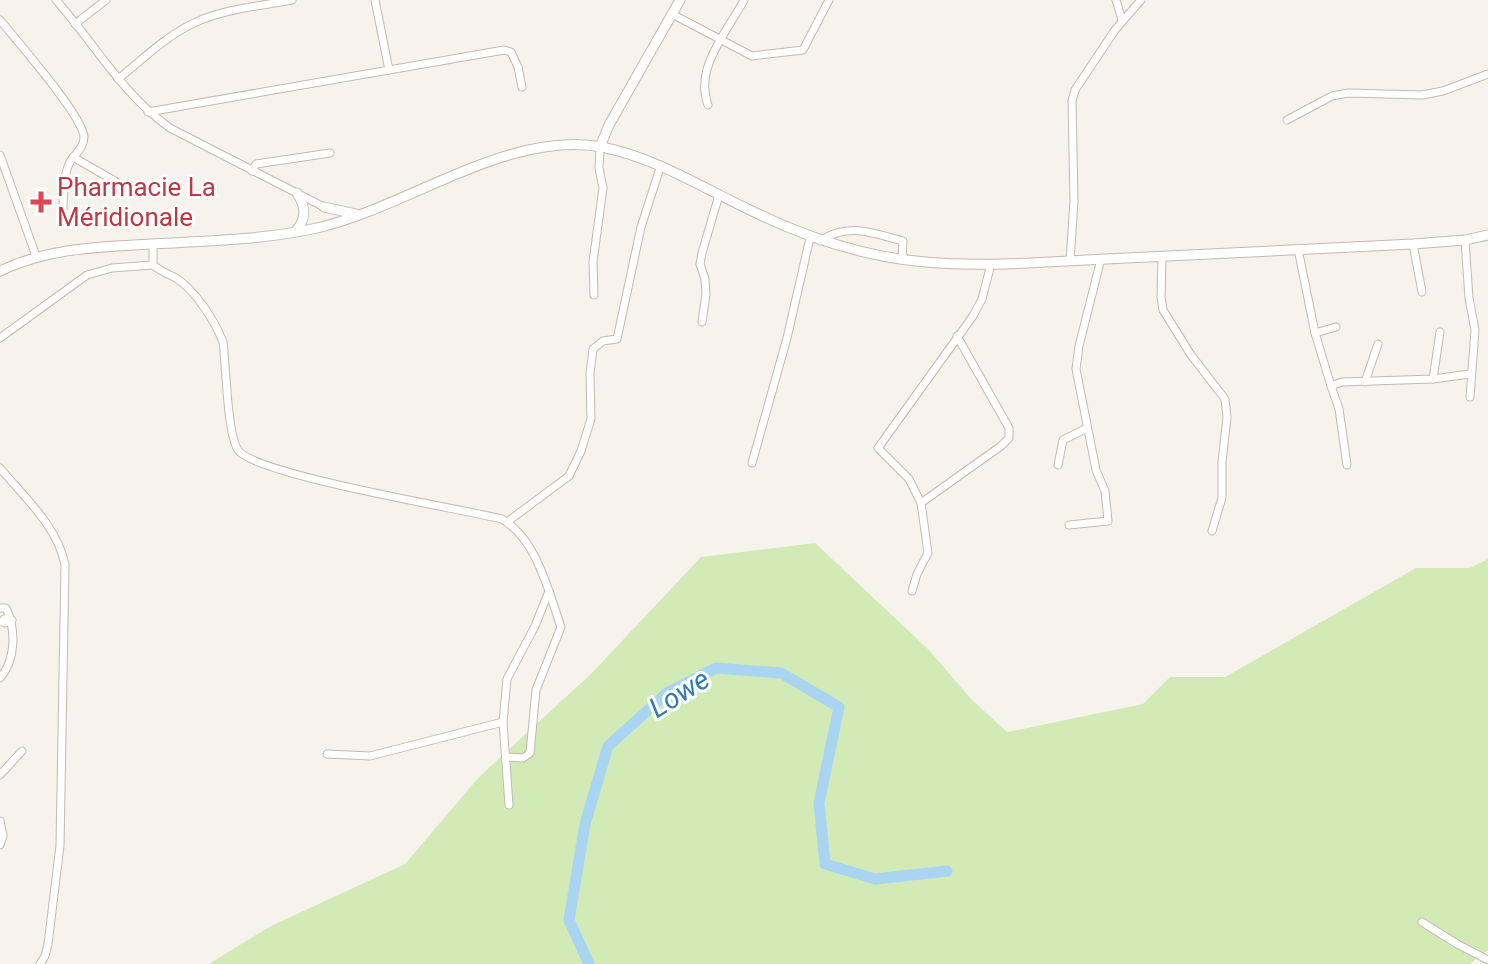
<svg xmlns="http://www.w3.org/2000/svg" width="1488" height="964" font-family="Roboto,sans-serif">
  <rect width="100%" height="100%" fill="#f6f3ec"/>
  <!-- green -->
  <polygon fill="#d2eab5" points="815,543 929,650 971,699 1007,732 1143,704 1170,677 1225,677 1416,568 1470,568 1488,559 1488,950 1470,964 209,964 269,927 405,864 479,777 592,673 701,557"/>
  <g fill="none" stroke-linecap="round" stroke-linejoin="round">
    <!-- river -->
    <polyline stroke="#a9d4f2" stroke-width="11" points="589,964 569,920 585,824 608,746 667,693 716,668 781,673 839,707 819,803 825,864 875,879 947,871"/>
    <!-- minor casing -->
    <g stroke="#c2bbae" stroke-width="9">
      <g id="minor">
        <path d="M56 0C95 44 121 93 170 128L324 207"/>
        <polyline points="375,0 389,70"/>
        <polyline points="1116,0 1122,20"/>
        <polyline points="672,14 752,56 803,50 829,0"/>
        <path d="M0 20C16 40 83 116 84 137 84 149 73 155 69 164 62 180 64 203 62 220"/>
        <polyline points="75,24 106,0"/>
        <path d="M118 79C142 60 166 36 194 23 223 9 260 6 292 0"/>
        <path d="M708 105C694 68 727 32 744 0"/>
        <polyline points="148,112 504,50 511,52 518,67 522,87"/>
        <polyline points="1287,120 1332,96 1348,93 1422,95 1443,91 1488,74"/>
        <polyline points="0,155 36,256"/>
        <polyline points="73,157 120,184"/>
        <polyline points="252,171 256,164 330,153"/>
        <polyline points="1465,240 1469,298 1475,330 1470,397"/>
        <path d="M820 241C848 222 872 233 903 241L902 260"/>
        <path d="M153 244V265C160 271 168 274 176 278 195 290 215 321 223 342 226 364 227 433 238 450 255 475 462 509 502 519 528 535 539 563 549 591L535 626 507 679 503 722 509 805"/>
        <polyline points="1413,244 1422,292"/>
        <polyline points="1298,249 1315,333 1331,386 1342,382 1433,379 1470,374"/>
        <polyline points="1162,257 1161,297 1163,310 1191,355 1225,399 1227,417 1222,462 1222,498 1212,531"/>
        <polyline points="1070,261 1074,200 1072,101 1075,90 1115,30 1141,0"/>
        <polyline points="594,295 593,262 603,188 599,168 600,147"/>
        <polyline points="702,322 706,294 705,279 700,264 702,253 719,195"/>
        <polyline points="1315,333 1336,327"/>
        <polyline points="0,338 87,275 112,268 153,265"/>
        <polyline points="1433,379 1440,332"/>
        <polyline points="1365,382 1378,344"/>
        <polyline points="1331,386 1339,409 1347,465"/>
        <polyline points="752,463 787,338 810,238"/>
        <polyline points="1058,465 1063,440 1087,428"/>
        <path d="M0 468C24 497 58 527 65 565L60 846 48 944 45 956 40 964"/>
        <polyline points="921,503 1001,446 1009,438 1009,428 957,336"/>
        <polyline points="507,522 569,476 581,451 591,419 590,373 593,349 603,341 617,339 641,227 661,165"/>
        <polyline points="1069,525 1108,521 1105,491 1096,470 1076,369 1079,346 1101,259"/>
        <polyline points="912,591 917,574 928,553 921,503 909,479 878,448 973,316 982,299 991,264"/>
        <path d="M0 608H6C16 629 16 660 0 678"/>
        <polygon points="4,619 5,623 12,620 2,622"/>
        <polyline points="327,754 370,756 503,722"/>
        <polyline points="507,757 523,758 530,753 536,690 561,627 549,591"/>
        <polyline points="0,775 22,751"/>
        <polyline points="0,821 3,836 0,845"/>
        <polyline points="1422,922 1457,944 1488,960"/>
      </g>
    </g>
    <!-- tertiary casing -->
    <g stroke="#c2bbae" stroke-width="11">
      <g id="tertiary">
        <polyline points="600,147 609,125 680,0"/>
        <polyline points="324,207 356,214"/>
        <path d="M295 232C307 219 306 207 297 193"/>
        <path d="M0 271C48 248 98 247 150 244 205 241 263 240 317 228 406 208 510 129 602 147 656 158 701 187 750 210 803 236 857 255 916 261 979 268 1043 262 1106 259 1209 254 1311 249 1413 244L1465 240 1488 235"/>
      </g>
    </g>
    <!-- minor -->
    <use href="#minor" stroke="#fff" stroke-width="7"/>
    <!-- tertiary -->
    <use href="#tertiary" stroke="#fff" stroke-width="9"/>
  </g>
  <!-- markers -->
  <path fill="#e0444e" stroke="#fff" stroke-width="3" d="M37 190h8v8h8v8h-8v8h-8v-8h-8v-8h8z"/>
  <g text-anchor="middle" stroke-width="6" stroke-linejoin="round" paint-order="stroke">
    <!-- health labels -->
    <g font-size="26" fill="#be3a42" stroke="#fff" text-anchor="start">
      <text x="57" y="196">Pharmacie La<tspan x="57" dy="30">Méridionale</tspan></text>
    </g>
    <!-- water labels -->
    <g font-size="28" font-style="italic" fill="#2e7ab2" stroke="#fff">
      <text transform="translate(679 693) rotate(-32)" y="10">Lowe</text>
    </g>
  </g>
</svg>
